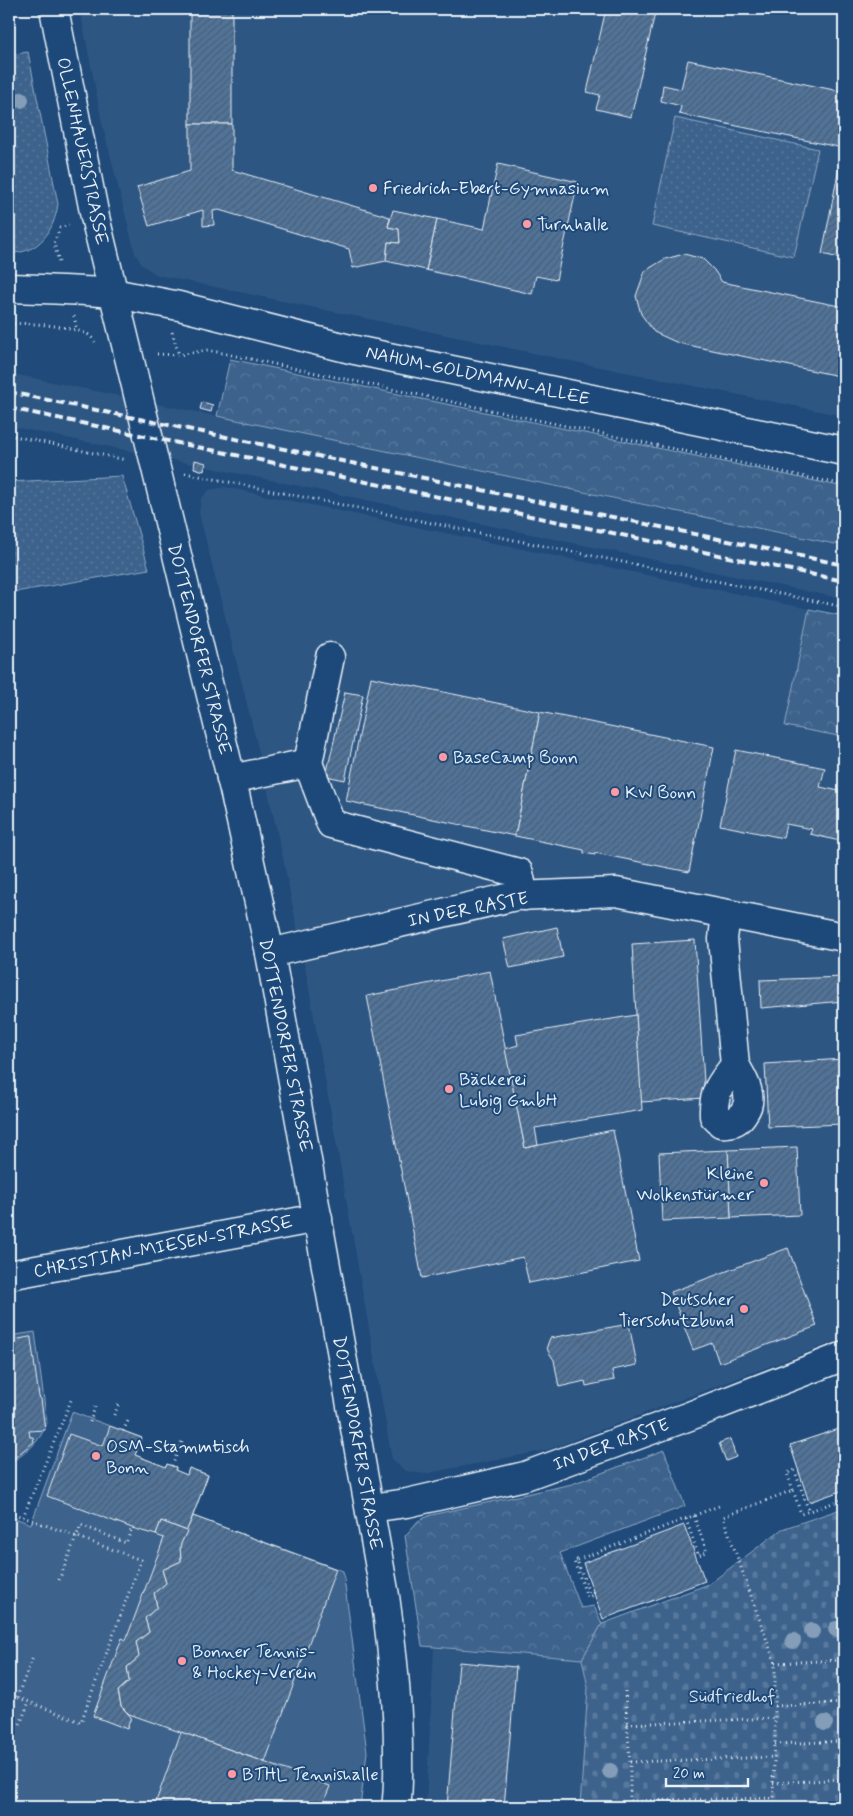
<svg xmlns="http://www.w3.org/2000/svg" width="853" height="1816" font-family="Mynerve,sans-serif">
  <defs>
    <pattern id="green-dots" width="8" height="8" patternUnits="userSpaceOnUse" patternTransform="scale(1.25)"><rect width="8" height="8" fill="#3c628c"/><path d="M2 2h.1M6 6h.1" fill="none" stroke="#58799d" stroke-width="1.8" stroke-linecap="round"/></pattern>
    <pattern id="forest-crowns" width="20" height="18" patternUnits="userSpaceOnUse" patternTransform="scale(1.25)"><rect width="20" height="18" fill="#3c628c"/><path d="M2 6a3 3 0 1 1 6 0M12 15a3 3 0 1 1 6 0" fill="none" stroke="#58799d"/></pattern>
    <pattern id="cemetery-stones" width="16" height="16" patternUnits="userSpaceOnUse" patternTransform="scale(1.25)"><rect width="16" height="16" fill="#3c628c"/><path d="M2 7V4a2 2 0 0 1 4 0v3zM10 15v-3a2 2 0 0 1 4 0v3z" fill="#58799d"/></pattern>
    <pattern id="building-hatch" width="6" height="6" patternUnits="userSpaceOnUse" patternTransform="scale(1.25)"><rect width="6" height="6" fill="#517399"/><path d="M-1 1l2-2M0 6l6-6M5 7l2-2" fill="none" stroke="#4c5e72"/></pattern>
  </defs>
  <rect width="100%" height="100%" fill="#1f4a7a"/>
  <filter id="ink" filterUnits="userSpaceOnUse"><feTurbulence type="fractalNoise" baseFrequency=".02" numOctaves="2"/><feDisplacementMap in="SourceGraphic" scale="10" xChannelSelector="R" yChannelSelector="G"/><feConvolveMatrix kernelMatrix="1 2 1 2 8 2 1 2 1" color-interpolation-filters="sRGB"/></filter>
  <g filter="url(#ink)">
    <!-- built -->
    <g fill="#2e5683">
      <polygon points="80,9 844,9 844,416 590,365 157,275 142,265 135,253 102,123"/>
      <polygon points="9,373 844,547 844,599 9,426"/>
      <polygon points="225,487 809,609 785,725 844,737 844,1338 547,1450 424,1474 405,1471 392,1459 308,983 283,858 258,748 199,513 201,499 209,490"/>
      <polygon points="434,1648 582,1659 588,1687 580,1807 426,1807"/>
    </g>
    <!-- green -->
    <g fill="url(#green-dots)" stroke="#92aac2">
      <path d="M28 52 58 204C54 231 39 254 9 253V55Z"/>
      <polygon points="675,118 818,149 794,257 652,226"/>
      <polygon points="122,476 149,569 9,593 9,482"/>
    </g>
    <!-- forest -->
    <g fill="url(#forest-crowns)" stroke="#92aac2">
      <polygon points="230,359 844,487 844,546 217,416"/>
      <polygon points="809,609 844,616 844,737 785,726"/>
      <polygon points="664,1450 685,1506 560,1553 581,1608 594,1606 602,1624 582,1659 422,1646 405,1536 418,1521 431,1515 572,1484"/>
    </g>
    <!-- cemetery -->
    <polygon fill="url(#cemetery-stones)" stroke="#92aac2" points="844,1508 844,1807 580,1807 588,1687 582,1659 602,1624 709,1584 782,1529"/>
    <!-- pitch -->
    <g fill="#3c628c" stroke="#92aac2">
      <path d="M35 1332 47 1423C39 1443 27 1453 9 1463V1336Z"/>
      <polygon points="72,1412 142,1438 135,1455 166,1467 167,1464 176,1467 176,1471 187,1475 189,1468 208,1475 193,1516 343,1571 367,1752 360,1807 9,1807 9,1516 31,1524"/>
    </g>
    <!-- building -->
    <g fill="url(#building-hatch)" stroke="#e8f1f8">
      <rect x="190" y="9" width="42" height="115"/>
      <polygon points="606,9 656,9 631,117 596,109 600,95 587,92"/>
      <polygon points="688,60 844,92 844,259 822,254 843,148 679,114 681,106 661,101 663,85 681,89"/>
      <polygon points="190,124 232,124 232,170 390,217 388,227 399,229 400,243 388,242 386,261 353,268 349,249 219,210 213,211 214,225 203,226 203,210 149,226 137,187 190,171"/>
      <polygon points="498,164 578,182 556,280 536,276 532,294 426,270 437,219 484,229"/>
      <polygon points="393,210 437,219 426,270 386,261 388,242 400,243 399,229 388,227"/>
      <polygon points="684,254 703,259 714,270 722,282 844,307 844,377 678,343 654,332 641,314 636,296 645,271 665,259"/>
      <polygon points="202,402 213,405 211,412 200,409"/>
      <polygon points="195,460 206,463 204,471 194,468"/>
      <polygon points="371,677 540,712 515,836 346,801"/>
      <polygon points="345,692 363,695 345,780 326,776"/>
      <polygon points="540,712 714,747 689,872 595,853 595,855 584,853 584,850 515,836"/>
      <polygon points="736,750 825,768 820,787 844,792 844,842 810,834 812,829 786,824 783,838 720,825"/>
      <polygon points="557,927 563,957 510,968 503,939"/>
      <polygon points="695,940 705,1098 641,1102 632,944"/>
      <polygon points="490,971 525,1148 613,1130 639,1261 529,1283 523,1257 422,1278 367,996"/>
      <polygon points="844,977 844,1001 761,1008 760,980"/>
      <polygon points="636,1015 642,1110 535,1128 538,1145 525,1148 505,1049 518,1045 516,1035"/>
      <polygon points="844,1059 844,1124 768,1127 765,1064"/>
      <polygon points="797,1147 800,1215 731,1218 728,1150"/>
      <polygon points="728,1150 731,1218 662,1221 659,1153"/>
      <polygon points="788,1248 817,1326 719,1363 712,1343 693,1350 671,1292"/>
      <polygon points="629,1324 637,1365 612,1370 614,1380 586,1386 585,1381 559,1387 554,1360 548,1351 547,1346 550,1338"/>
      <polygon points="29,1337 31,1337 31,1339 39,1397 41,1399 45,1430 29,1431 30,1437 33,1437 34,1442 9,1462 9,1341"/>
      <polygon points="110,1426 142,1438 135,1455 166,1467 167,1464 172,1466 176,1467 175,1470 187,1475 189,1468 208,1475 187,1531 161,1521 156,1535 132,1528 47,1496 69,1434 103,1446"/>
      <polygon points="844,1427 844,1490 809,1502 790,1445"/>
      <polygon points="730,1439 736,1457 726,1461 719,1443"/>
      <polygon points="193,1516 336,1569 265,1762 129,1714 121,1706 118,1691 129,1681 127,1667 139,1657 136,1642 149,1632 145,1618 157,1607 154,1593 166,1583 162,1570 181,1561 180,1546"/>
      <polygon points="161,1521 187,1531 180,1546 181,1561 162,1570 166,1583 154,1593 157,1607 145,1618 149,1632 136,1642 139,1657 127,1667 129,1681 118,1691 121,1706 131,1717 127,1729 93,1716 122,1638 126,1640 164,1538 156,1535"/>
      <polygon points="684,1525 705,1581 603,1619 583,1563"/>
      <polygon points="459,1662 516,1667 504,1807 447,1807"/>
      <polygon points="181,1732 330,1786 322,1807 154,1807"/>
    </g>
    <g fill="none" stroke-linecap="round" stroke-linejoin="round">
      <!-- minor casing -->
      <g stroke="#e8f1f8" stroke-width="31">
        <g id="minor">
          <path d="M9 288C44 289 78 290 113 293"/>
          <polyline points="308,763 331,824 519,873 524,896"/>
          <polyline points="231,779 308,763 330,657"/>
          <path d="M726 914 723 939 735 1065C743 1079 755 1097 744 1112 739 1121 732 1124 721 1123L714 1116C713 1090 721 1084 735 1065"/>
          <polyline points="270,953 516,896 616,892 844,937"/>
          <polyline points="9,1275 318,1218"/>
          <polyline points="370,1508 407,1503 525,1476 687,1417 844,1356"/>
        </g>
      </g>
      <!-- major casing -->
      <g stroke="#e8f1f8" stroke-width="31">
        <g id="major">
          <path d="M54 9 95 217 235 794 270 953 385 1596C392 1647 398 1698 398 1750 398 1769 399 1788 396 1807"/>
          <polyline points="113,293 179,306 350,349 844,451"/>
        </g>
      </g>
      <!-- path -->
      <g stroke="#e8f1f8" stroke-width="3" stroke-dasharray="1 4" stroke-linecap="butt">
        <polyline points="59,262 54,243 60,228 69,225"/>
        <polyline points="74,316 77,330"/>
        <path d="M9 324C27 322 71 326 87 334 91 336 93 339 95 342"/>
        <polyline points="172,332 179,355"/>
        <polyline points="157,354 179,355 208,350 844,485"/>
        <polyline points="9,435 126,460"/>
        <polyline points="185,473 844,607"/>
        <polyline points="114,1415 119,1404"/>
        <polyline points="90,1422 95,1407"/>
        <polyline points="123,1431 128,1421"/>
        <polyline points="172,1466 183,1439"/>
        <polyline points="800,1473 796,1474 809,1512"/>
        <polyline points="793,1490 787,1473 798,1469"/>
        <polyline points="9,1512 23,1517 72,1398"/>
        <polyline points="694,1516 707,1552 696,1556"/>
        <polyline points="686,1519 698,1554"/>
        <polyline points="577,1560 574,1561 587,1597 594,1595"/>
        <polyline points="59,1580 81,1525 126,1543 132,1528"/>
        <polyline points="593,1592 589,1593 577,1560 719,1506"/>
        <polyline points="843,1623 844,1623"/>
        <polyline points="775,1663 844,1660"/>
        <polyline points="625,1691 630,1762 630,1807"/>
        <polyline points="9,1694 81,1722 141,1560 23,1517"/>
        <polyline points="17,1697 33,1657"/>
        <polyline points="775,1706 844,1703"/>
        <polyline points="20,1724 29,1702"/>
        <polyline points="627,1724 775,1718"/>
        <polyline points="775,1744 844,1741"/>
        <polyline points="630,1762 775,1757"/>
        <polyline points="773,1783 844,1779"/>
        <polyline points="630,1801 775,1798"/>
        <polyline points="775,1807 773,1783 775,1744 775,1663 723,1517 793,1490 801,1514 844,1499"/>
      </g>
      <!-- minor -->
      <use href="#minor" stroke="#1f4a7a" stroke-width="28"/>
      <!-- major -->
      <use href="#major" stroke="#1f4a7a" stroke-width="28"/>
      <!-- rail -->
      <g stroke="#e8f1f8" stroke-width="4" stroke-dasharray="8 4" stroke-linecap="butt">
        <polyline points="9,392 844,565"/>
        <polyline points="9,408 844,581"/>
      </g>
    </g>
    <!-- trees -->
    <g fill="#849eb9">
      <circle cx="21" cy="100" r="8"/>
      <circle cx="836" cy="1629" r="8"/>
      <circle cx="812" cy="1631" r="8"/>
      <circle cx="793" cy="1641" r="8"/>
      <circle cx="825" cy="1723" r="8"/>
      <circle cx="610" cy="1771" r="8"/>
    </g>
  </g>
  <!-- markers -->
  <g fill="#ff9aa2" stroke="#1f4a7a" stroke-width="2">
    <circle cx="373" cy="188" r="5"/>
    <circle cx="527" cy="224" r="5"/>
    <circle cx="443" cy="757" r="5"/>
    <circle cx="615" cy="792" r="5"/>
    <circle cx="449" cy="1089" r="5"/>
    <circle cx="764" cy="1183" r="5"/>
    <circle cx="744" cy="1309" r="5"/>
    <circle cx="96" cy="1456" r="5"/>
    <circle cx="182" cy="1661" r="5"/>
    <circle cx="232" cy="1774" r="5"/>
  </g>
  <g text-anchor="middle" stroke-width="4" stroke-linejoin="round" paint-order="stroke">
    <!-- street labels -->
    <g font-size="18" fill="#e8f1f8" stroke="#1f4a7a">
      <text transform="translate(83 151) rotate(78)" y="6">OLLENHAUERSTRASSE</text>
      <text transform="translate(478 375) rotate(12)" y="6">NAHUM-GOLDMANN-ALLEE</text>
      <text transform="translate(200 649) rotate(76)" y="6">DOTTENDORFER STRASSE</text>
      <text transform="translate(468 909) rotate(-11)" y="6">IN DER RASTE</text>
      <text transform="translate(286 1045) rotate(79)" y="6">DOTTENDORFER STRASSE</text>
      <text transform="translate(163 1246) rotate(-11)" y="6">CHRISTIAN-MIESEN-STRASSE</text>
      <text transform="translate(358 1443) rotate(80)" y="6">DOTTENDORFER STRASSE</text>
      <text transform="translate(611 1444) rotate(-20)" y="6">IN DER RASTE</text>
    </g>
    <!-- poi labels -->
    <g font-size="18" fill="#e8f1f8" stroke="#1f4a7a" text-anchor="start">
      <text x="383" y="194">Friedrich-Ebert-Gymnasium</text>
      <text x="537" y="230">Turnhalle</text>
      <text x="453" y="763">BaseCamp Bonn</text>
      <text x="625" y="798">KW Bonn</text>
      <text x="459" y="1085">Bäckerei<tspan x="459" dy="21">Lubig GmbH</tspan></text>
      <text x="754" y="1179" text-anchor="end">Kleine<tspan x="754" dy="21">Wolkenstürmer</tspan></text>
      <text x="734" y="1305" text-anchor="end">Deutscher<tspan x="734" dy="21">Tierschutzbund</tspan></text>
      <text x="106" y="1452">OSM-Stammtisch<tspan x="106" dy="21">Bonn</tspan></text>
      <text x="192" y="1657">Bonner Tennis-<tspan x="192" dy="21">&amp; Hockey-Verein</tspan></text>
      <text x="242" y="1780">BTHL Tennishalle</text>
    </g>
    <!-- park labels -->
    <g font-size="18" fill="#d7e3ed" stroke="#1f4a7a">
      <text x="732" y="1702">Südfriedhof</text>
    </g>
  </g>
  <!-- margin -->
  <rect width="853" height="1816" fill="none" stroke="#1f4a7a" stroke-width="30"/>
  <rect x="15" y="15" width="823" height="1786" fill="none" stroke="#e8f1f8" stroke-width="2" filter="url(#ink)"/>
  <!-- scale -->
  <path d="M666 1778v8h82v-8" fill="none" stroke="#e8f1f8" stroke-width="2.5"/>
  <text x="673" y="1778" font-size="15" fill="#e8f1f8" stroke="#1f4a7a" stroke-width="4" paint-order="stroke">20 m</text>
</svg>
